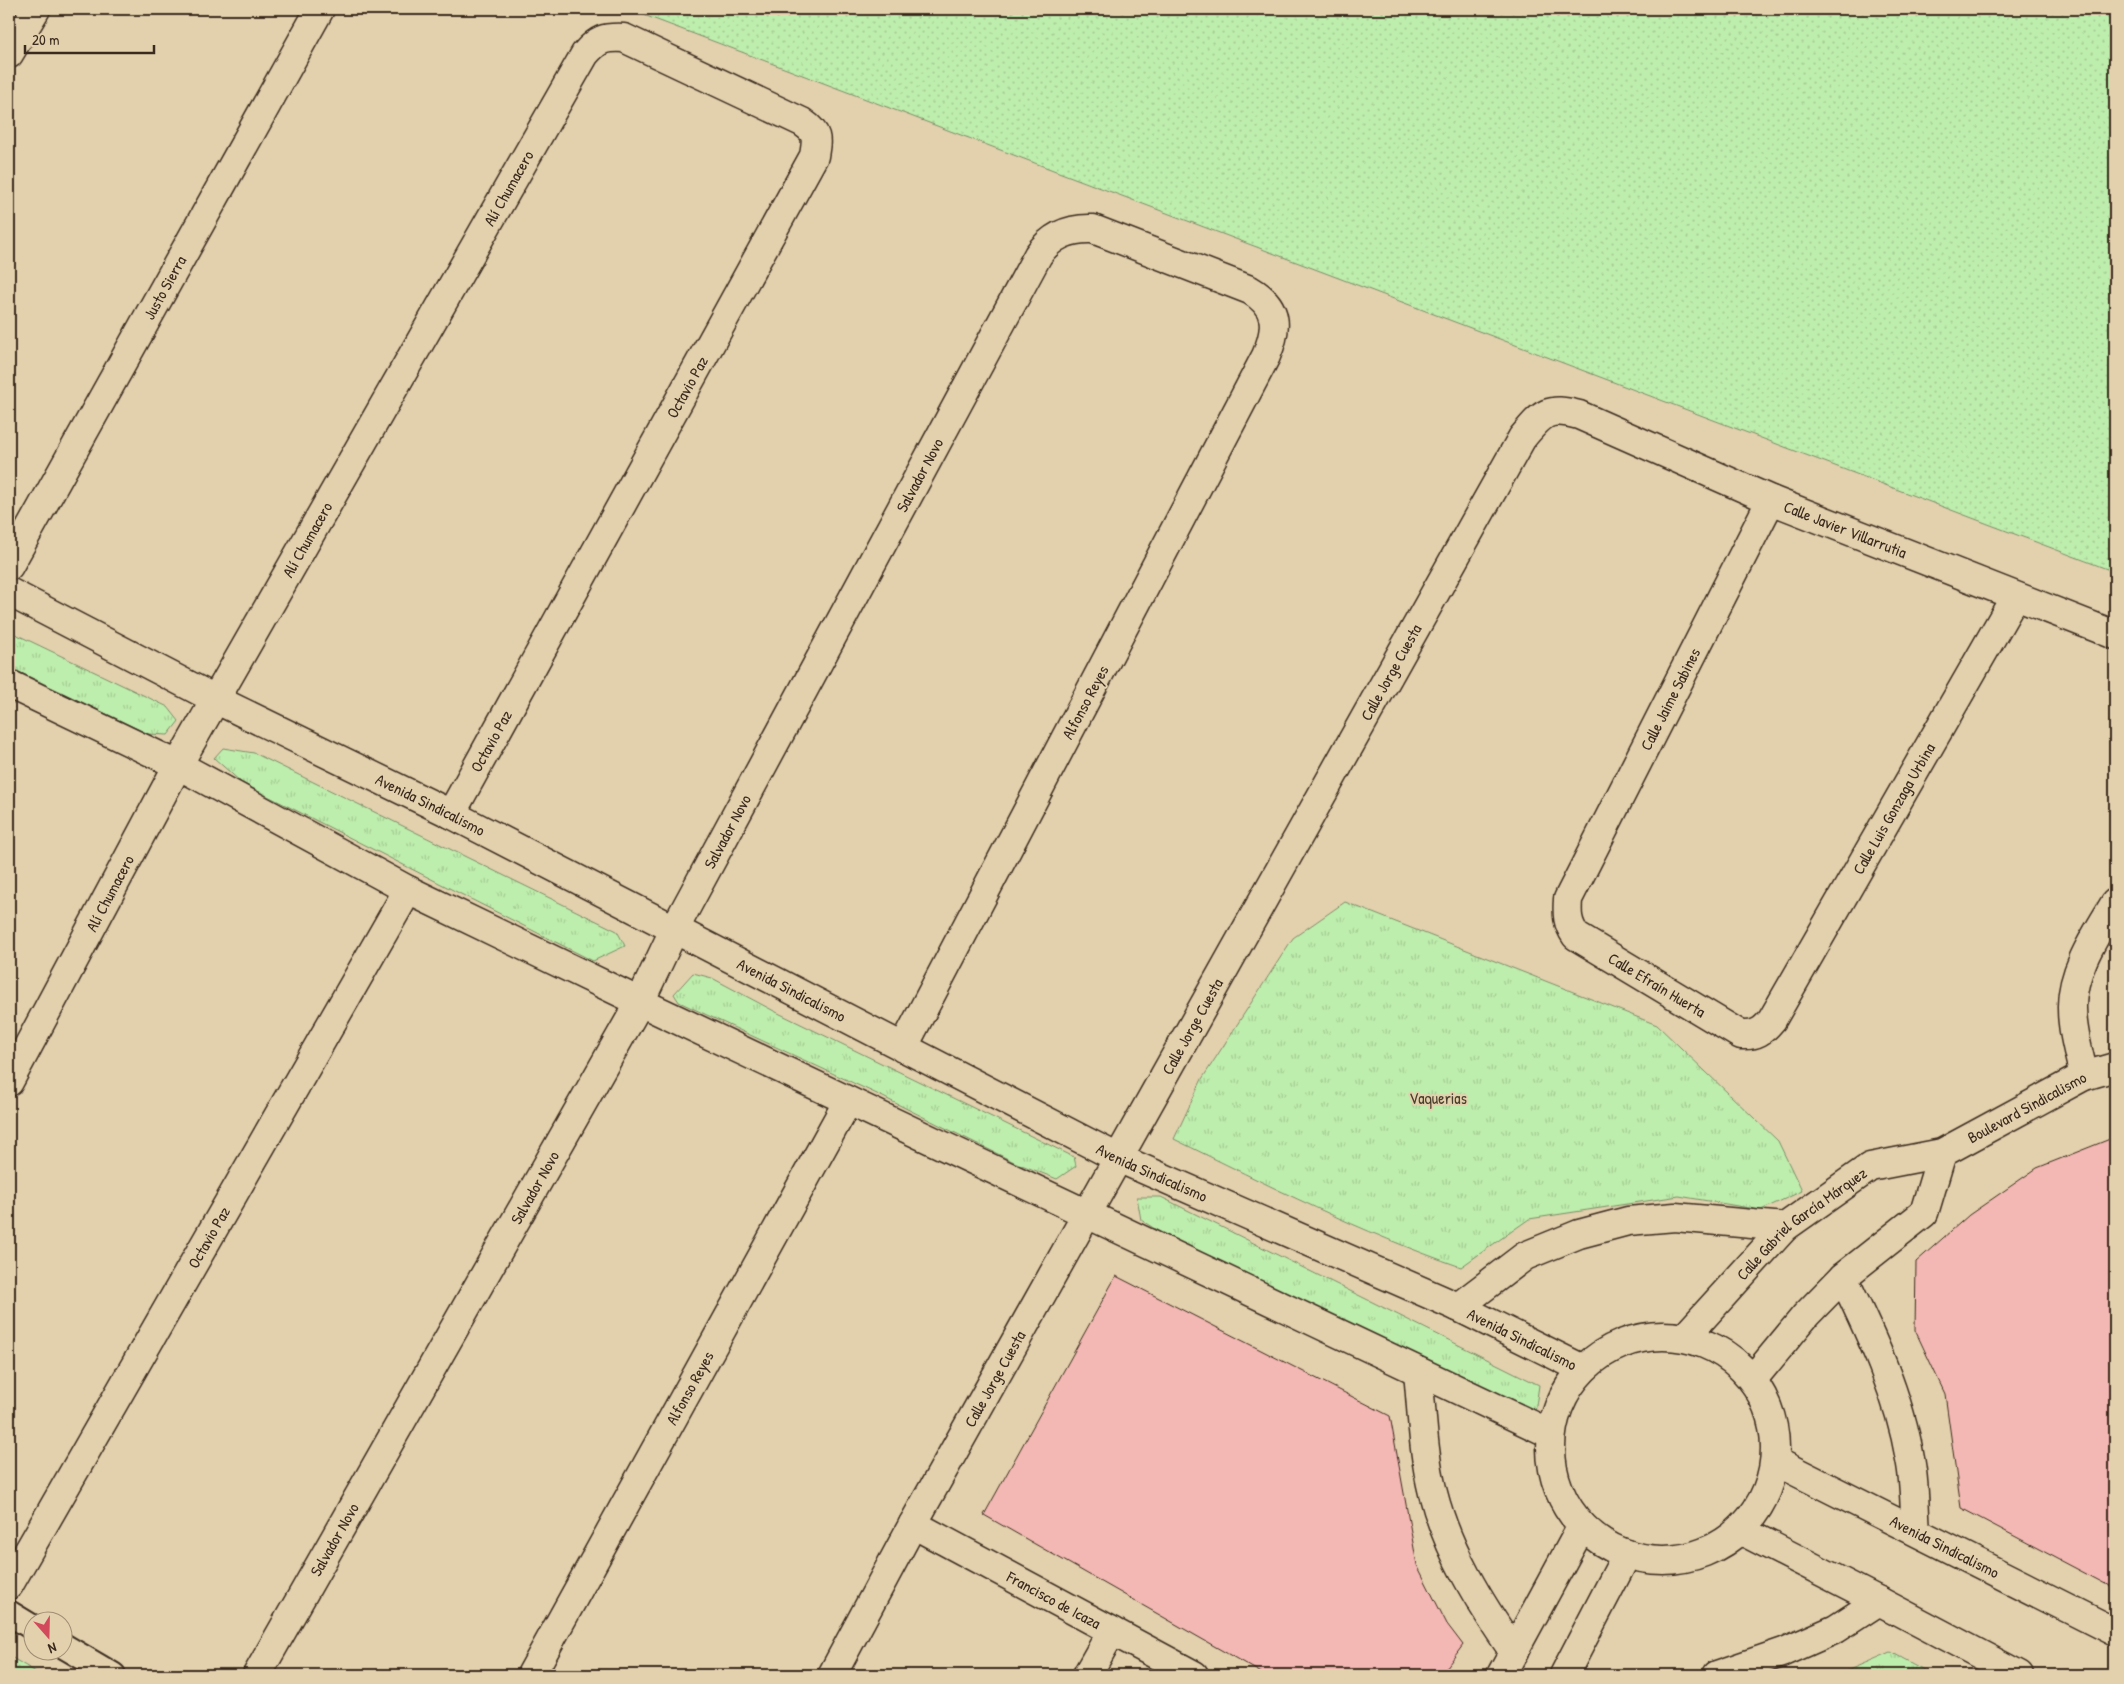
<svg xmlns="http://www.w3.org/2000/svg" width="2124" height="1684" font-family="'Patrick Hand',sans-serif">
  <defs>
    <pattern id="grass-dots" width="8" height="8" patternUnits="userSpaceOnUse" patternTransform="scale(1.25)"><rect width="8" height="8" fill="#beeead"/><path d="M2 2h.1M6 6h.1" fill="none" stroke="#a4cc94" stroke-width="1.8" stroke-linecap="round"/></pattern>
    <pattern id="park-tufts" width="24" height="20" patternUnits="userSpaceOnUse" patternTransform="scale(1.25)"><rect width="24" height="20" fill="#beeead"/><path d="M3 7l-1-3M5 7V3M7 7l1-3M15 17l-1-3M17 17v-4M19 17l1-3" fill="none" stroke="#a4cc94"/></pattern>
  </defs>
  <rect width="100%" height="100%" fill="#e3d1ae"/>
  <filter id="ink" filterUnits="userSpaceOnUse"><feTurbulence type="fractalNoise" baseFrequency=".02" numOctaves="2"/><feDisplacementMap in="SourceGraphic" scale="10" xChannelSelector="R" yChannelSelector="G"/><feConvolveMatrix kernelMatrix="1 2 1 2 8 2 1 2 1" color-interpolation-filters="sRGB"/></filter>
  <g filter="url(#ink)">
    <!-- grass -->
    <g fill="url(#grass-dots)" stroke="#7c8c66">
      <polygon points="628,9 2115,9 2115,572"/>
      <polygon points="9,1656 41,1675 9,1675"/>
    </g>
    <!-- park -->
    <g fill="url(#park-tufts)" stroke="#7c8c66">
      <polygon points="9,631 168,707 179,721 168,735 148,734 9,667"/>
      <polygon points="223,748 254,753 617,931 625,946 593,961 242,783 214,758"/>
      <path d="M1345 902 1657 1025 1778 1141 1802 1191 1761 1210 1679 1196 1529 1219 1461 1267C1362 1233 1268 1185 1174 1139L1202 1079 1293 938Z"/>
      <polygon points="693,973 712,978 774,1011 1074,1157 1076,1166 1057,1179 1014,1162 877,1094 679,1002 674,994"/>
      <polygon points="1137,1197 1161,1197 1539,1385 1535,1413 1205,1261 1141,1220"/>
      <polygon points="1891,1652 1933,1675 1837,1675"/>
    </g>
    <!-- building -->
    <g fill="#f4b8b4" stroke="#3b2a1e">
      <polygon points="2115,1137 2115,1589 1961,1508 1945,1394 1915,1330 1916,1262 1969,1215 2037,1168"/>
      <polygon points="1116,1276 1390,1416 1417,1565 1447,1624 1463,1645 1441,1675 1265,1675 984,1515"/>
    </g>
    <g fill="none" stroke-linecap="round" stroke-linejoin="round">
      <!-- lane casing -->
      <g stroke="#3b2a1e" stroke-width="28">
        <g id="lane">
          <polyline points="9,1613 32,1627"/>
          <polyline points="62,1645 113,1675"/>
        </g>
      </g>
      <!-- street casing -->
      <g stroke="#3b2a1e" stroke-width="31">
        <g id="street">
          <polyline points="9,54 36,9"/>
          <path id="s1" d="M1771 500 1568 899C1567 914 1567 923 1576 936L1741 1035C1756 1036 1763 1031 1772 1020L2015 597"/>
          <path id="s2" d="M9 566 320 9"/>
          <path d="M2084 1076C2079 1054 2072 1031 2072 1008 2071 971 2097 933 2115 903"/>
          <path id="s3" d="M9 1082 178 765 585 54C598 39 604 37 624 38L802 122C818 133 817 138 814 156L451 814"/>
          <path id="s4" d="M1686 1336 1785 1227 1870 1167 1942 1153 2084 1076 2115 1067"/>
          <polyline points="1753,1379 1806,1315 1843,1277 1924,1213 1942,1153"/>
          <path id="s5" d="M913 1524 1194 1675"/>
          <path id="s6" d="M9 1585 408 890"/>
          <path id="s7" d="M257 1675 640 1002 674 930 1038 255C1052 235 1070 228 1093 229L1250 290C1279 307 1278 328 1266 356L903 1048"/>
          <path id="s8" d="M531 1675 848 1101"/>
          <path id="s9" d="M832 1675 913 1524 1522 438C1542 414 1547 406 1579 415L1771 500 2115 635"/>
          <polyline points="1087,1675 1112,1631"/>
          <polyline points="1501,1675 1582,1526"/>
          <polyline points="1564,1675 1627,1554"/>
        </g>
      </g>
      <!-- secondary casing -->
      <g stroke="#3b2a1e" stroke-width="31">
        <g id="secondary">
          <path id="s10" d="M9 592 215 699 451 814 1118 1158 1458 1307 1583 1369"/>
          <polyline points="9,684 178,765 408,890 640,1002 1551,1434"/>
          <path d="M1843 1277C1871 1335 1899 1394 1910 1459 1915 1482 1914 1507 1916 1531"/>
          <polyline points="1458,1307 1525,1256 1579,1234 1628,1221 1675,1217 1785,1227"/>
          <circle cx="1663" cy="1448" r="112"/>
          <path d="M1418 1372C1422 1412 1423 1454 1433 1493 1448 1552 1480 1603 1514 1652"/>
          <path id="s11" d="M1775 1461 2115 1632"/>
          <polyline points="1740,1530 1879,1601 2019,1675"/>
          <polyline points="1717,1675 1784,1652 1836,1629 1879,1601"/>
        </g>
      </g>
      <!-- lane -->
      <use href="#lane" stroke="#e3d1ae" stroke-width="24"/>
      <!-- street -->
      <use href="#street" stroke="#e3d1ae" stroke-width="28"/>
      <!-- secondary -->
      <use href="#secondary" stroke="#e3d1ae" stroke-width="28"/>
    </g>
  </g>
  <g text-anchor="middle" stroke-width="4" stroke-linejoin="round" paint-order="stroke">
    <!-- street labels -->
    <g font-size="16" fill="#3b2a1e" stroke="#e3d1ae">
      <text dy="6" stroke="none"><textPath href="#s3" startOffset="1024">Alí Chumacero</textPath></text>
      <text dy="6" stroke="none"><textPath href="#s2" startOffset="319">Justo Sierra</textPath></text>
      <text transform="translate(687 387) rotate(-61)" y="6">Octavio Paz</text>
      <text dy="6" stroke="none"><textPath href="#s7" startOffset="1371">Salvador Novo</textPath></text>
      <text dy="6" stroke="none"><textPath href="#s9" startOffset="1774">Calle Javier Villarrutia</textPath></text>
      <text dy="6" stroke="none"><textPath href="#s3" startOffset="619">Alí Chumacero</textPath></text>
      <text dy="6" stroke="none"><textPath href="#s9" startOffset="1148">Calle Jorge Cuesta</textPath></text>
      <text transform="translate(1670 699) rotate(-63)" y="6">Calle Jaime Sabines</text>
      <text transform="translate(1085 702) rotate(-62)" y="6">Alfonso Reyes</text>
      <text transform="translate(491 741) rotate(-61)" y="6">Octavio Paz</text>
      <text dy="6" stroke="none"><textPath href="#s10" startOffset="472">Avenida Sindicalismo</textPath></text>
      <text dy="6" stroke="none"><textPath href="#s1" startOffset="959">Calle Luis Gonzaga Urbina</textPath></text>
      <text dy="6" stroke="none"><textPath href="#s7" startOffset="966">Salvador Novo</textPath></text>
      <text dy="6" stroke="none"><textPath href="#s3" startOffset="214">Alí Chumacero</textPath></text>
      <text dy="6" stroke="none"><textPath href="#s1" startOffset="581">Calle Efraín Huerta</textPath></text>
      <text dy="6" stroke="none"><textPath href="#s10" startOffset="878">Avenida Sindicalismo</textPath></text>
      <text dy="6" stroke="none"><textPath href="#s9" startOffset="742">Calle Jorge Cuesta</textPath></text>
      <text dy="6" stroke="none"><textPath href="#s4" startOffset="421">Boulevard Sindicalismo</textPath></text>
      <text dy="6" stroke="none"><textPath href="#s10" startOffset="1282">Avenida Sindicalismo</textPath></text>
      <text dy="6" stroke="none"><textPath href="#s7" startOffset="561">Salvador Novo</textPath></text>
      <text dy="6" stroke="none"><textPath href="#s4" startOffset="162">Calle Gabriel García Márquez</textPath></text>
      <text dy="6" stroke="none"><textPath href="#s6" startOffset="401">Octavio Paz</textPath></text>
      <text dy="6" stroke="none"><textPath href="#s10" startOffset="1688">Avenida Sindicalismo</textPath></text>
      <text dy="6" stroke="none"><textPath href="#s9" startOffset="338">Calle Jorge Cuesta</textPath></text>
      <text dy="6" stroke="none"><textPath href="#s8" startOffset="328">Alfonso Reyes</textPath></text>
      <text dy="6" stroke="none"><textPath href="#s7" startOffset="156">Salvador Novo</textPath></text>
      <text dy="6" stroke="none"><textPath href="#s11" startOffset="190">Avenida Sindicalismo</textPath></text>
      <text dy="6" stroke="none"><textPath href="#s5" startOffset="160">Francisco de Icaza</textPath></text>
    </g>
    <!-- park labels -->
    <g font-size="16" fill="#483e2c" stroke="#e3d1ae">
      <text x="1438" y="1104">Vaquerias</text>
    </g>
  </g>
  <!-- margin -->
  <rect width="2124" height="1684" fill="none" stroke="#e3d1ae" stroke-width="30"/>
  <rect x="15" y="15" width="2094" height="1654" fill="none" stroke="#3b2a1e" stroke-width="2" filter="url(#ink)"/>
  <!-- north arrow -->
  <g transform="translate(48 1636) rotate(160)"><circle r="24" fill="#e3d1ae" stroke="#a08e74"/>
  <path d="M0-4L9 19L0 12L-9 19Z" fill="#d1495b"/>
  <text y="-8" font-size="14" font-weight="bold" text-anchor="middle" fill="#3b2a1e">N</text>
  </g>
  <!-- scale -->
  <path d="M25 45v8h129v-8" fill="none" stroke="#3b2a1e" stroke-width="2.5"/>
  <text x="32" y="45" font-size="15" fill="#3b2a1e" stroke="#e3d1ae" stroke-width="4" paint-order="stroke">20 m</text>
</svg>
